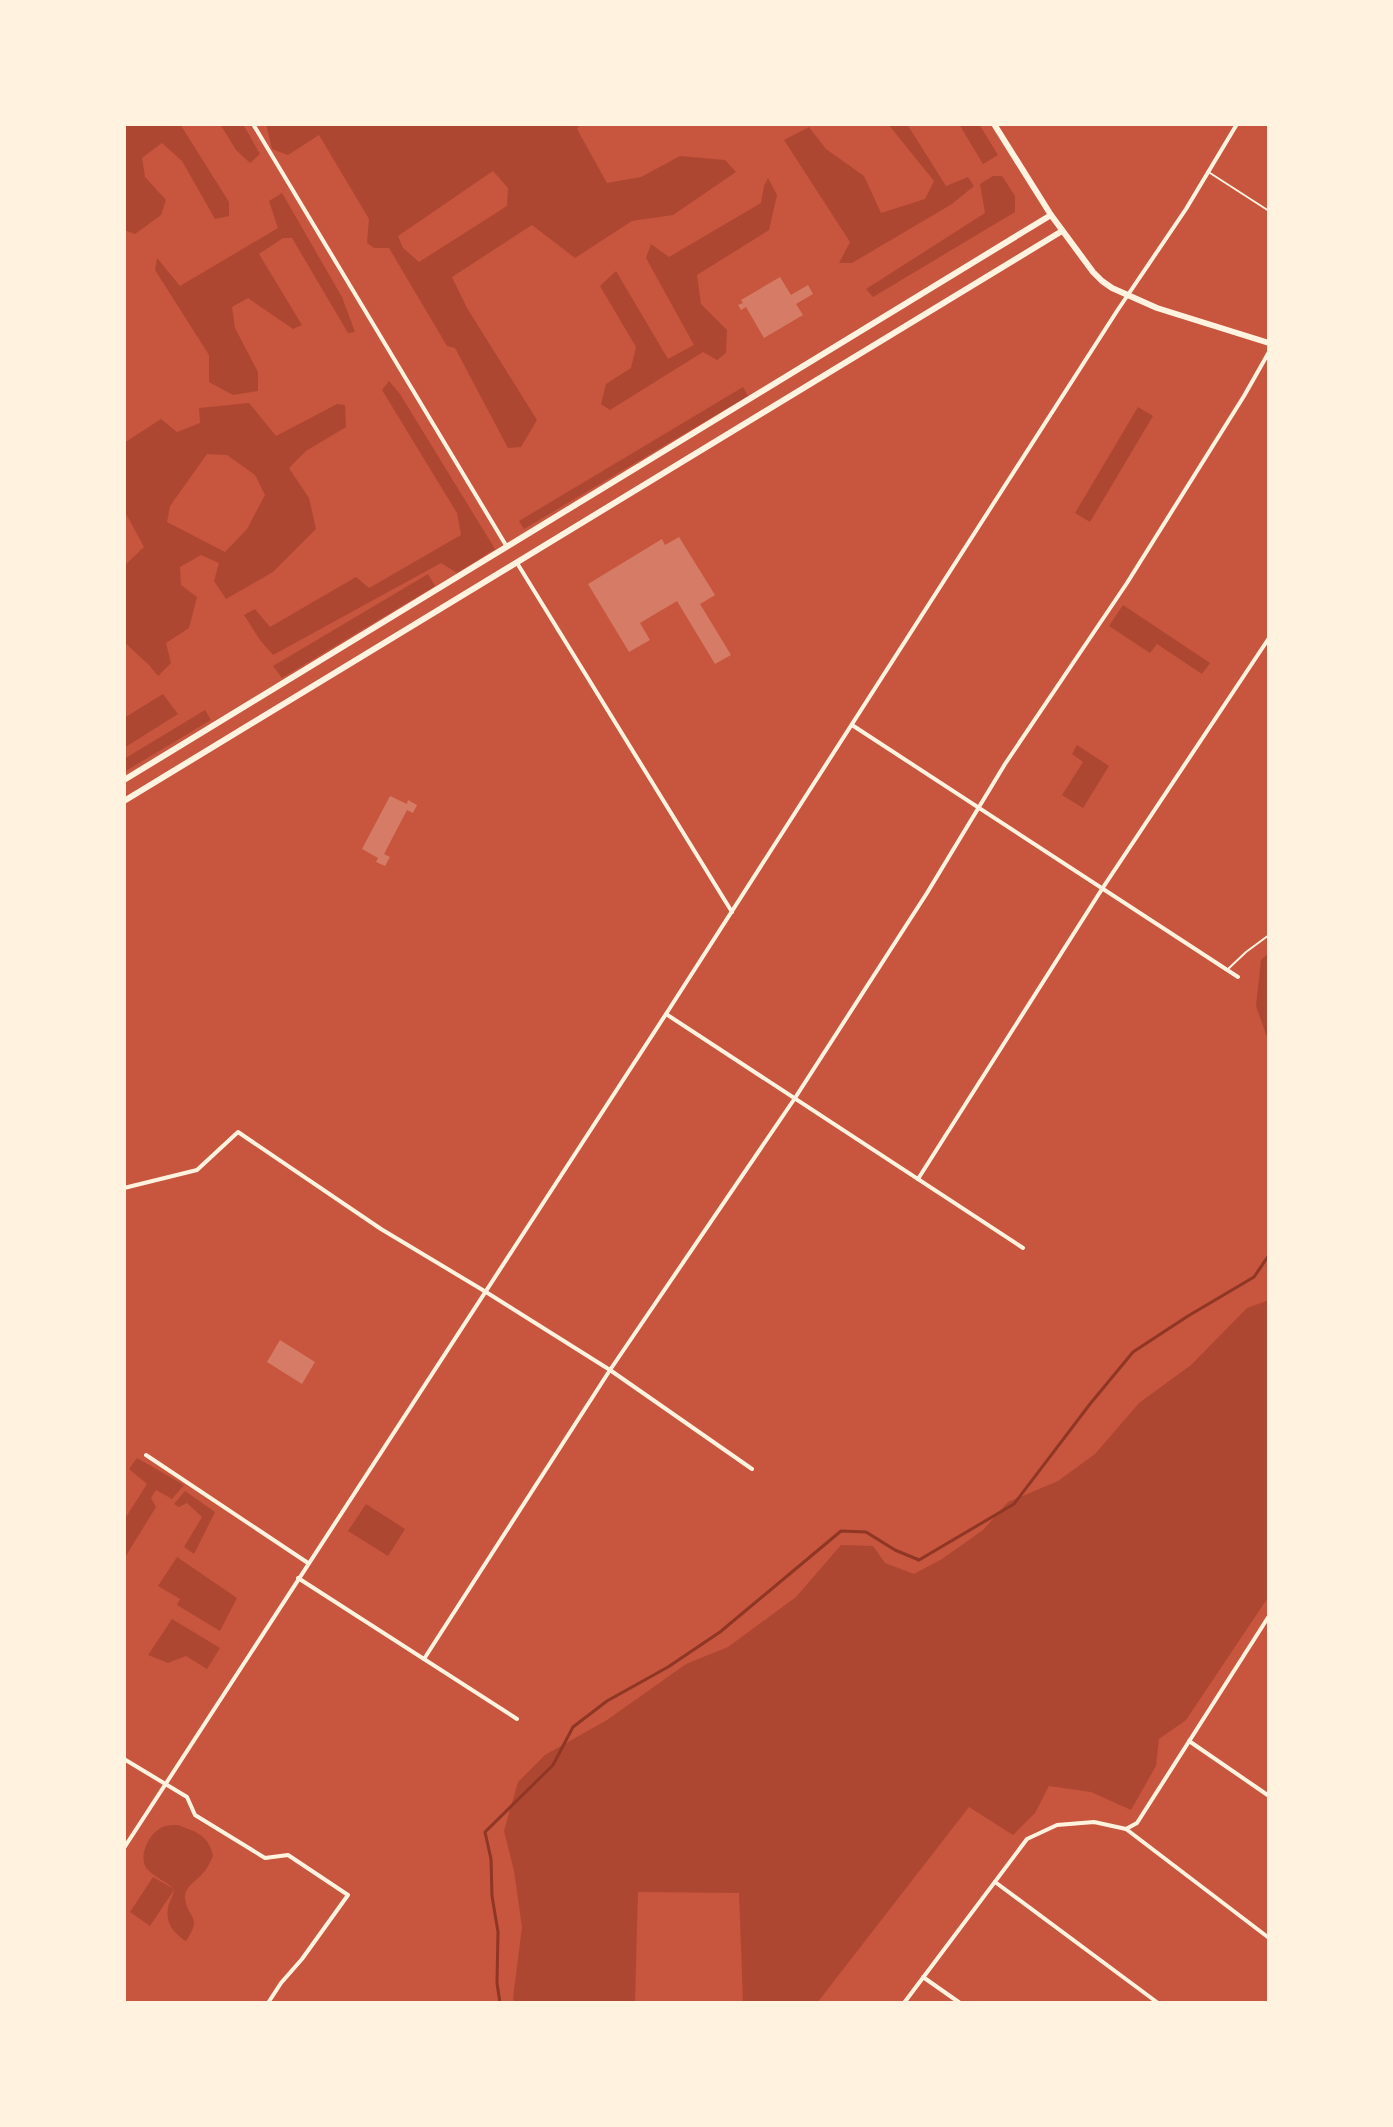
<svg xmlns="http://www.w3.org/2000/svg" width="1393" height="2127" font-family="Georgia,serif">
  <rect width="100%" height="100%" fill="#c8553d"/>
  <!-- green -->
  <g fill="#ae4732" fill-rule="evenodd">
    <polygon points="124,124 180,124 229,202 229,216 215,219 182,161 162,143 142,158 145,177 166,200 161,215 135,234 124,230"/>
    <polygon points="220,124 243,124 260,154 250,163 236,150"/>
    <path d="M266 124H394L395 126 401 124H580L577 129 607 183 641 177 680 156 725 160 736 172 673 215 632 221 575 258 532 225 452 277 467 308 537 420 521 447 508 448 455 348 447 346 389 248H374L367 243 369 219 319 135 288 155 272 149ZM493 171 508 188 507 206 419 262 403 248 398 236Z"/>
    <polygon points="888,124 907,124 946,186 968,177 974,186 952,204 852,263 839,263 850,242 784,140 809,127 826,149 864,176 881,213 925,199 934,181"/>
    <polygon points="959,124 979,124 998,155 983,164"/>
    <polygon points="993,176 1002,176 1015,196 1015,212 873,297 866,289 985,213 980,184"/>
    <polygon points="768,178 777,195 769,230 697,275 701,304 727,330 726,353 717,360 703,352 610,410 601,404 606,384 631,368 636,347 600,286 616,271 668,359 694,345 646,258 651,244 669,257 761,203 764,186"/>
    <polygon points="282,193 342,297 355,332 348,333 292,238 283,238 259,254 302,325 293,329 248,298 232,307 235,328 258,372 258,391 233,395 209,382 209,355 155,270 157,258 180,286 278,228 269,201"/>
    <polygon points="389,381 400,394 495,549 457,573 441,563 273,655 260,640 244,615 255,609 270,627 356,577 369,588 461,535 457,513 382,390"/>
    <polygon points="743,387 748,396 524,529 519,521"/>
    <path d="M249 403 276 436 337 404 345 405 346 427 306 451 289 468 309 498 316 529 273 572 226 599 214 581 219 563 201 555 180 567 181 585 197 597 189 628 166 643 171 663 158 676 149 665 124 642V566L144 547 124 510V443L161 419 177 432 200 423 199 408ZM207 454 227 455 255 475 265 495 247 529 225 552 167 522 170 506Z"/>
    <polygon points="1138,407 1153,416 1090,522 1075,513"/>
    <polygon points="428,574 435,586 282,678 273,666"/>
    <polygon points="1123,605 1210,663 1202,674 1157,644 1150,653 1109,626"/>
    <polygon points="163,694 178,714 124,748 124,718"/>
    <polygon points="205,710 211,720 124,772 124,759"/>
    <polygon points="1077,745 1109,766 1083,808 1062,795 1083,762 1072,754"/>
    <polygon points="1269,953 1269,1043 1256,1006 1261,960"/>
    <polygon points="1269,1300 1269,1596 1186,1720 1159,1739 1156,1766 1131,1810 1091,1792 1049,1786 1035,1813 1013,1835 969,1807 817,2003 743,2003 739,1893 638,1892 635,2003 514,2003 513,1998 522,1927 514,1871 504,1831 518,1782 545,1755 607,1720 686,1664 728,1647 796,1597 841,1545 873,1546 885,1563 914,1574 942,1559 983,1530 1008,1502 1058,1481 1095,1454 1139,1403 1191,1365 1247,1308"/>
    <polygon points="137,1458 184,1485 172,1499 156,1490 151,1498 156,1507 124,1559 124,1520 147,1484 129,1469"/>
    <polygon points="185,1491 215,1512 194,1554 184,1547 202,1517 187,1503 179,1507 174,1504"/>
    <polygon points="366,1504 405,1529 388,1556 348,1531"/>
    <polygon points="177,1557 237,1598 220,1631 177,1605 180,1599 158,1586"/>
    <polygon points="172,1619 220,1648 207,1669 186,1656 168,1663 148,1655"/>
    <path d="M178 1825C196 1832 209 1835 213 1856 210 1862 208 1868 203 1873 197 1881 184 1886 185 1899 188 1919 203 1916 186 1941 174 1934 165 1922 168 1908 169 1901 173 1897 174 1890L150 1926 130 1912 153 1877 174 1889C167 1882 154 1877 147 1869 138 1857 148 1836 159 1829 164 1825 172 1825 178 1825Z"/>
  </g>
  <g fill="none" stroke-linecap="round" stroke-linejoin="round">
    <!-- stream -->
    <polyline stroke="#8f3625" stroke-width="3" points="500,2003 497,1983 498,1932 492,1896 491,1859 485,1832 553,1765 573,1727 607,1701 668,1667 720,1632 841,1531 866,1532 895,1550 919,1560 1014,1504 1090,1404 1133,1352 1188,1316 1254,1277 1269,1255"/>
  </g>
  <!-- building -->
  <g fill="#d67c66">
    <polygon points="780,277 791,295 808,285 813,294 796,304 803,315 764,338 746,307 741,310 738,305 743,303 741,300"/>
    <polygon points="679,537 715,595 700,604 731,655 715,664 677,601 640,623 650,640 629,652 588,584 662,539 665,545"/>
    <polygon points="390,796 407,804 408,800 417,805 413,813 407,810 384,854 390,857 385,866 376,862 378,858 362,849"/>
    <polygon points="280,1340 315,1362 302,1384 267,1362"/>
  </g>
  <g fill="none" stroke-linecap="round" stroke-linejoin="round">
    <!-- service -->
    <g stroke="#fff3e0" stroke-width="2">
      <polyline points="1210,173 1269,211"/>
      <polyline points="1227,970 1246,952 1269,935"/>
    </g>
    <!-- minor -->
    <g stroke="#fff3e0" stroke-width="4">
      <polyline points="253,124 507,547"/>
      <polyline points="517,563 732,912"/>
      <polyline points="852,725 1238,977"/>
      <polyline points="666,1014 1023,1248"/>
      <polyline points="918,1179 1102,889 1269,638"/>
      <polyline points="124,1188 197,1170 238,1132 381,1229 486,1292 610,1370 752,1469"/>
      <polyline points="146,1455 308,1563"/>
      <polyline points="298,1578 517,1719"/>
      <polyline points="424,1659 610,1370 795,1098 927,893 1005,764 1127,583 1244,396 1269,352"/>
      <polyline points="1189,1741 1269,1796"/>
      <polyline points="124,1759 187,1797 195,1815 265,1858 288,1855 348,1895 302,1959 281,1983 268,2003"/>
      <polyline points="1126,1829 1269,1938"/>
      <polyline points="124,1848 666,1014 1117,311 1186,209 1237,124"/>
      <polyline points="995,1882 1158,2003"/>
      <polyline points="923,1977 960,2003"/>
      <polyline points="904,2003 1027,1839 1057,1825 1094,1822 1126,1829 1137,1823 1269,1616"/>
    </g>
    <!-- secondary -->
    <g stroke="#fff3e0" stroke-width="6">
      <polyline points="994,124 1051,215 1093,272 1102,281 1112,288 1157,308 1269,343"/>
      <polyline points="124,780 1051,215"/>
      <polyline points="124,801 1062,231"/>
    </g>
  </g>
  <!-- border -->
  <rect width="1393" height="2127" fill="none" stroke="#fff3e0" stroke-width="252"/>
</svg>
